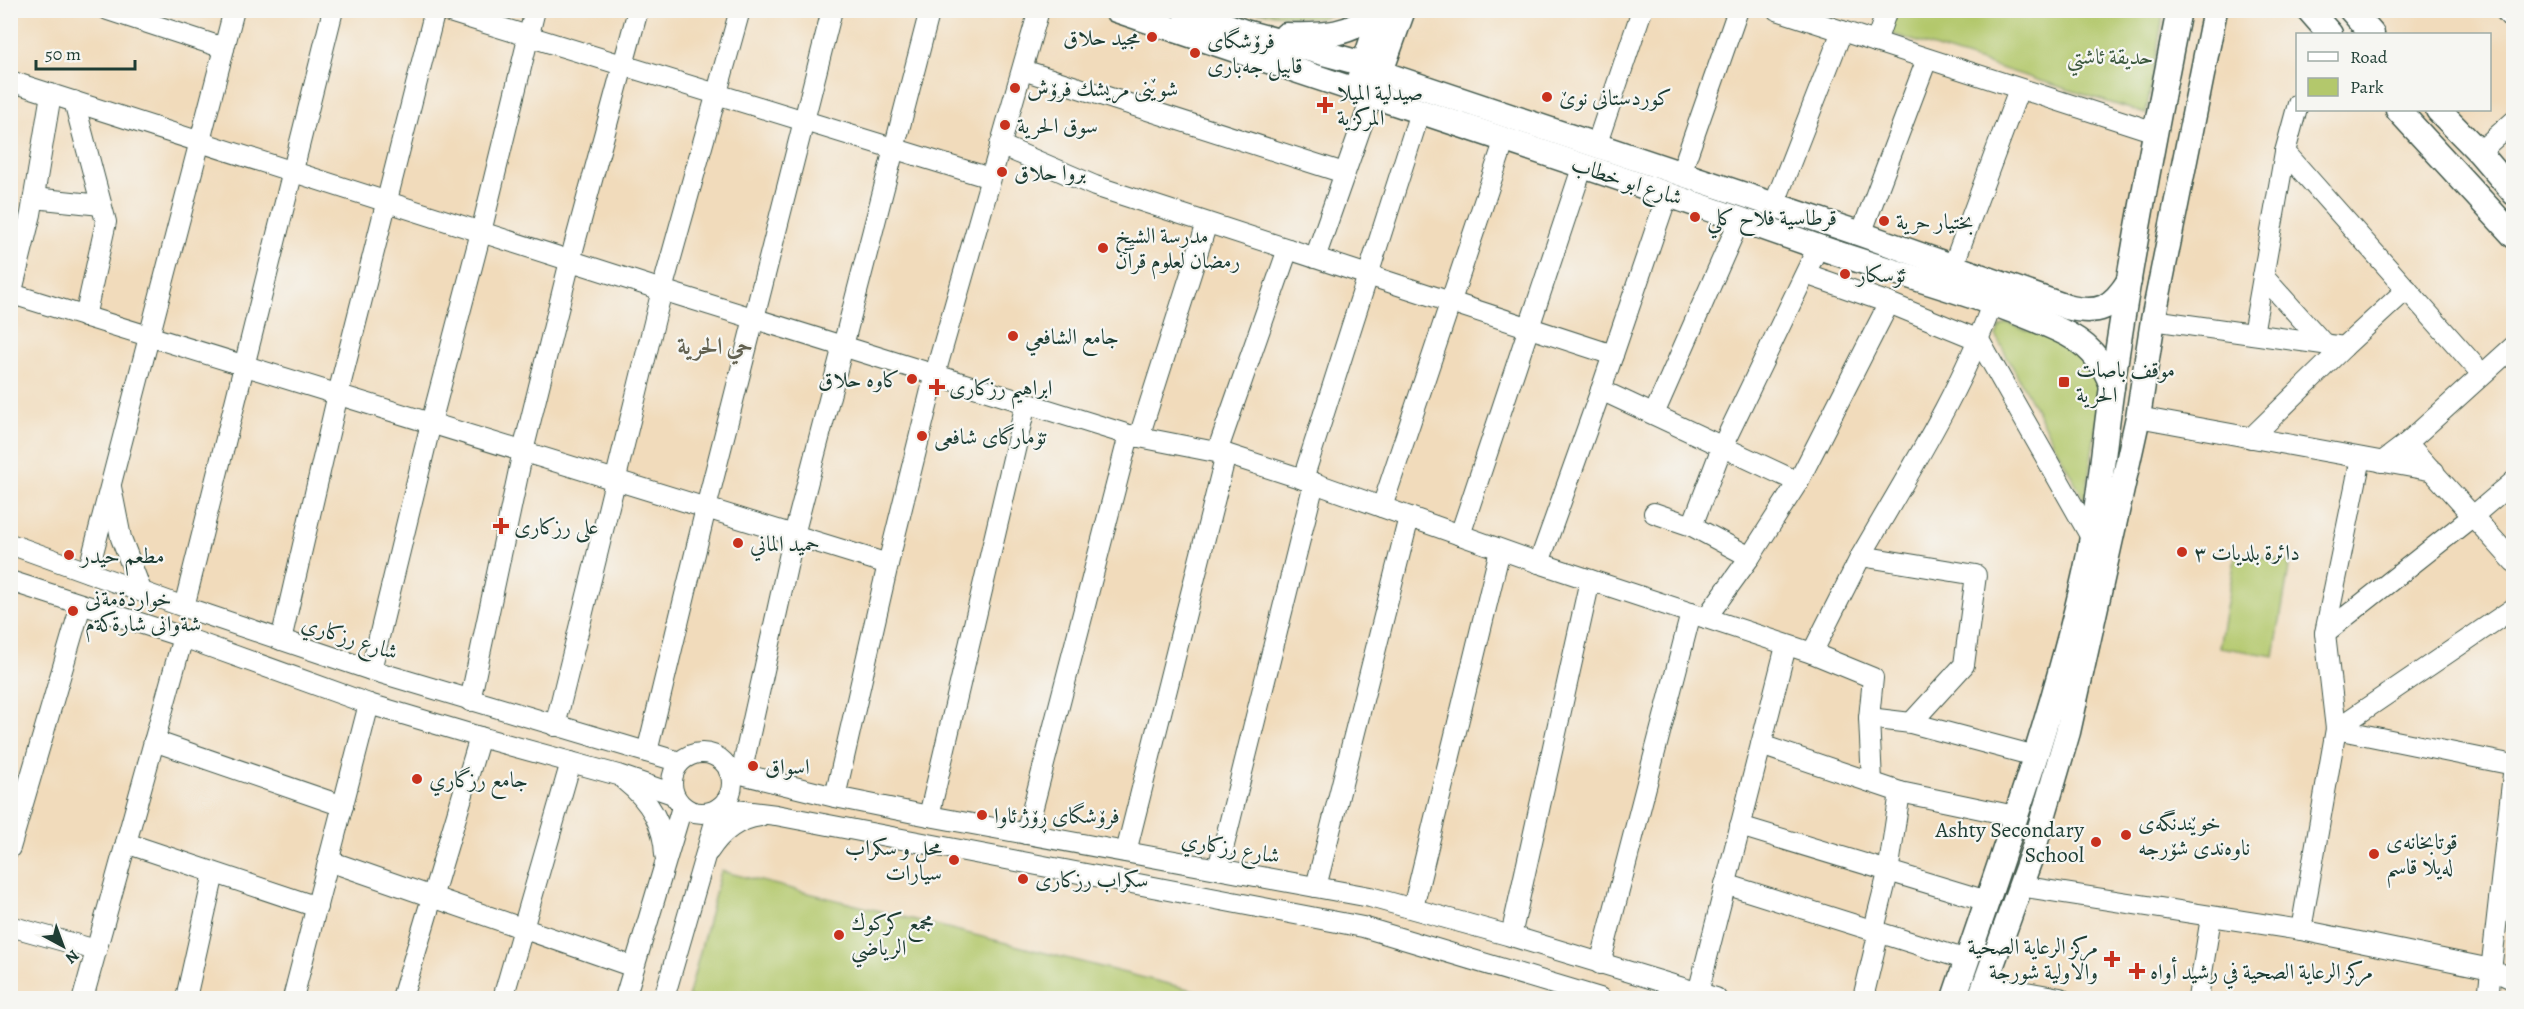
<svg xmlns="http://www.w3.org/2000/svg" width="2524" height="1009" font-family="Alegreya,Amiri,serif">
  <rect width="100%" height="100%" fill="#f6f6f2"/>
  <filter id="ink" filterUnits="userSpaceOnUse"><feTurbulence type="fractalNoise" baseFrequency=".0167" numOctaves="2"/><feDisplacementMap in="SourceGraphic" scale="12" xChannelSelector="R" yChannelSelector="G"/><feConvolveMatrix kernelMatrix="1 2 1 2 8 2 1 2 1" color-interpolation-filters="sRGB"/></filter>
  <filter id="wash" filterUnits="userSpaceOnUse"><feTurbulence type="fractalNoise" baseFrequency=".008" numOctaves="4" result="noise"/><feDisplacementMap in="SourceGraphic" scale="24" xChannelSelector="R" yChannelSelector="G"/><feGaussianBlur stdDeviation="1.35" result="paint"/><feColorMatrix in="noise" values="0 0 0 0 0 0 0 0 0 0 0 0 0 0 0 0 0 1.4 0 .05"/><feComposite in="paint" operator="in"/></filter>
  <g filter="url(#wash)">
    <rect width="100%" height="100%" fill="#f1dbbb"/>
    <!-- green -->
    <g fill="#b3c86c" stroke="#698250" stroke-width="1.5">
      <polygon points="1240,11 1347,11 1319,18"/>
      <polygon points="1896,11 2164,11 2146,114 1889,33"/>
      <path d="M2007 323C2027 331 2059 339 2076 352 2088 361 2096 378 2101 392L2085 501 1996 336 2000 327Z"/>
      <polygon points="2236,553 2290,562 2274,656 2219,647"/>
      <polygon points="721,871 1224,998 688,998"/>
    </g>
  </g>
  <g filter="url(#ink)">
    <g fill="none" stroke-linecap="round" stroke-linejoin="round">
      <!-- minor casing -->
      <g stroke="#3e5548" stroke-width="22">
        <g id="minor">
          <polyline points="108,10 224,48"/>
          <polyline points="443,10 990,178"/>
          <polyline points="1777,10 2155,132"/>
          <polyline points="2504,10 2514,21"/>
          <polyline points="1876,42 1887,10"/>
          <polyline points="1023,70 1344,173"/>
          <polyline points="10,81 662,290 1129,435 1226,454 1303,479 1539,563 1812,653 1873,678 1869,718 1872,782"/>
          <polyline points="74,101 106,222 85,317"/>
          <polyline points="1000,145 1095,186 1613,355"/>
          <polyline points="1596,146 1642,10"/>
          <polyline points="2285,152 2482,374"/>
          <polyline points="2479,152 2514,121"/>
          <polyline points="1681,173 1738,10"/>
          <polyline points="34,198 101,205"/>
          <polyline points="1774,205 1842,31"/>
          <polyline points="1861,234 1927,59"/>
          <polyline points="1315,258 1372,96"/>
          <polyline points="1953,266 2019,89"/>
          <polyline points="1806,274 1889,303 1979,340 2092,539"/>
          <polyline points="2263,276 2324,344"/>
          <polyline points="12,294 888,564"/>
          <polyline points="10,299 31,214 51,94"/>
          <polyline points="2153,320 2344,347"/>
          <polyline points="2253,334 2285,152 2298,104"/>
          <polyline points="1601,390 1798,482"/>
          <polyline points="1654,414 1740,219"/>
          <polyline points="2138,417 2434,471"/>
          <polyline points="1139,437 1207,223"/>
          <polyline points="2251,438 2344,347 2407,289"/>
          <polyline points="2407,443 2514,562"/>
          <polyline points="1217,452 1288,249"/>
          <polyline points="2361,458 2325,633 2336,729 2514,765"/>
          <polyline points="2382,462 2407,443 2514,346"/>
          <polyline points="1303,479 1420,112"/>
          <polyline points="111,487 121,538 141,590"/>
          <polyline points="1382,507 1505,139"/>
          <polyline points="1654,513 1692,526 1750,557"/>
          <polyline points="1692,526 1722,447 1818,247"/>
          <polyline points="1460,535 1583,165"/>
          <polyline points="10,544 184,607 371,670 680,762"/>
          <path d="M1861 556C1908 474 1960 393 1992 304"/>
          <polyline points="1539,563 1601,390 1668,193"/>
          <polyline points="88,572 234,10"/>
          <polyline points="10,581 183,637 369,704 480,737 618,775 673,794"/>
          <polyline points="184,607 333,10"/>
          <polyline points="1706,618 1750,557 1798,482 1889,303"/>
          <polyline points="2325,633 2473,516 2514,481"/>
          <polyline points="281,640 338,394 435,10"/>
          <polyline points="1812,653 1861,556 1976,575 1964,665 1911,723"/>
          <polyline points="371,670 431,423 481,232 535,10"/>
          <polyline points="470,701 523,451 570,261 638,10"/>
          <polyline points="1869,718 1911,723 2035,756"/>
          <polyline points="555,726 662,290 740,10"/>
          <polyline points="154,741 343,806"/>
          <polyline points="1761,745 1900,792 2015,816"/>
          <polyline points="647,752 706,508 832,10"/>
          <circle cx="702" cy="783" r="30"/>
          <polyline points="729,771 835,797 929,816 1370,897 1511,936 1716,998"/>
          <polyline points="741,774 794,535 930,10"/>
          <path d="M625 781C649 800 664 824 665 855"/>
          <polyline points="835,797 888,564 935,374 1039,10"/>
          <polyline points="929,816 1026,403"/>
          <polyline points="1740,826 1987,901"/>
          <polyline points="1026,834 1129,435"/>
          <polyline points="126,843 317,907"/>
          <polyline points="10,848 81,605"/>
          <path d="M709 851C721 832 738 819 760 816"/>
          <polyline points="1126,852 1226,454"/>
          <polyline points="329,861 634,967"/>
          <polyline points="1218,869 1314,483"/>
          <polyline points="1725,884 1967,960"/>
          <polyline points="2020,886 2301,930 2491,969 2514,980"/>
          <polyline points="1316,887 1409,517"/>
          <polyline points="1413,908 1500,550"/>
          <polyline points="10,926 96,950"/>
          <polyline points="1874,929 1888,873 1900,792"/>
          <polyline points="2301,930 2336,729 2514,608"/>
          <polyline points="1511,936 1590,580"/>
          <polyline points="1600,964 1691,613"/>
          <polyline points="1985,985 2060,998"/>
          <polyline points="1698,993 1786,646"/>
          <polyline points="83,998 183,637"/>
          <polyline points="186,998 214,873"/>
          <polyline points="293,998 369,704"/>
          <polyline points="402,998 480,737"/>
          <polyline points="503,998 571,762"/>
          <polyline points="625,998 682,807"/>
          <polyline points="664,998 719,808 776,815 1363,927 1600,998"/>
          <polyline points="1863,998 1879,931"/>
          <polyline points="2198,998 2211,917"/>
          <polyline points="2488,998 2514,765"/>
        </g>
      </g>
      <!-- major casing -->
      <g stroke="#3e5548" stroke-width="27">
        <g id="major">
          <path d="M1116 10C1349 89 1582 163 1813 245 1894 274 1981 294 2059 330 2084 341 2104 360 2112 387"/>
          <path d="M1184 10 1245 32 1364 64 1381 73 1861 234 2067 307C2099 315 2112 308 2129 281"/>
          <polyline points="2309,10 2330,34"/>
          <polyline points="2351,10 2372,34"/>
          <path d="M1286 35C1323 36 1351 36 1379 10"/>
          <polyline points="1359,79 1382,10"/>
          <polyline points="1375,88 1403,10"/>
          <polyline points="2398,110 2514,236"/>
          <polyline points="2438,110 2479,152 2514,193"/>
          <path d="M1954 998C2002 857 2054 715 2086 569 2099 509 2103 448 2112 387 2130 261 2154 136 2179 10"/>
          <polyline points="1980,998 2033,851 2068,732 2138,417 2153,320 2215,10"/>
        </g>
      </g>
      <!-- minor -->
      <use href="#minor" stroke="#fff" stroke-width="20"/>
      <!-- major -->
      <use href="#major" stroke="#fff" stroke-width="24"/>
    </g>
  </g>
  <!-- markers -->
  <g fill="#c8321e" stroke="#f6f6f2" stroke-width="2">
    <circle cx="1152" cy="37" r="6"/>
    <circle cx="1195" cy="53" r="6"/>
    <circle cx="1015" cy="88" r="6"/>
    <circle cx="1547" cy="97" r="6"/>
    <path d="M1322 96h6v6h6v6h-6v6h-6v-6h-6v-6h6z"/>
    <circle cx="1005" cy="125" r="6"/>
    <circle cx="1002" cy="172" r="6"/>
    <circle cx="1695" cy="217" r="6"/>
    <circle cx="1884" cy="221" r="6"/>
    <circle cx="1103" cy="248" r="6"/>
    <circle cx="1845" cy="274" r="6"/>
    <circle cx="1013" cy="336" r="6"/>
    <circle cx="912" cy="379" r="6"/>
    <rect x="2058" y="376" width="12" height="12" rx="3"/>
    <path d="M934 378h6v6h6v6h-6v6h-6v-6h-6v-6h6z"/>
    <circle cx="922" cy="436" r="6"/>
    <path d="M498 517h6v6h6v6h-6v6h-6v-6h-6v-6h6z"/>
    <circle cx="738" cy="543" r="6"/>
    <circle cx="2182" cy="552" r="6"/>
    <circle cx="69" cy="555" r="6"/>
    <circle cx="73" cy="611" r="6"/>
    <circle cx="753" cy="766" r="6"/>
    <circle cx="417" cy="779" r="6"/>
    <circle cx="982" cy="815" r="6"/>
    <circle cx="2126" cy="835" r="6"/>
    <circle cx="2096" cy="842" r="6"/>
    <circle cx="2374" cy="854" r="6"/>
    <circle cx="954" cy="860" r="6"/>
    <circle cx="1023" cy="879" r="6"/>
    <circle cx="839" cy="935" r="6"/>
    <path d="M2109 950h6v6h6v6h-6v6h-6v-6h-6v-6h6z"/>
    <path d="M2134 962h6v6h6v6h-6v6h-6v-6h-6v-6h6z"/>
  </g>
  <g text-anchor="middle" stroke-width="4.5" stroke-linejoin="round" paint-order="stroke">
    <!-- poi labels -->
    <g font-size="22" fill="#1f3d34" stroke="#f6f6f2" text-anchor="start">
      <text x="1140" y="45" text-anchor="end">مجيد حلاق</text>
      <text x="1207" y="48">فرۆشگای<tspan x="1207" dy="25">قابیل جەباری</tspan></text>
      <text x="1027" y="96">شوێنى مريشك فرۆش</text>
      <text x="1337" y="100">صيدلية الميلا<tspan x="1337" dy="25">المركزية</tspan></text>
      <text x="1559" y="105">کوردستانی نوێ</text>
      <text x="1017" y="133">سوق الحرية</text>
      <text x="1014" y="180">بروا حلاق</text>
      <text x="1707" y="225">قرطاسية فلاح كلي</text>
      <text x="1896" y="229">بختيار حرية</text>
      <text x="1115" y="243">مدرسة الشيخ<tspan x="1115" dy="25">رمضان لعلوم قرآن</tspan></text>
      <text x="1857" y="282">ئۆسکار</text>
      <text x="1025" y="344">جامع الشافعي</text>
      <text x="2076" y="377">موقف باصات<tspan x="2076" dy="25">الحریة</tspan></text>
      <text x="900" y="387" text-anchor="end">كاوه حلاق</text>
      <text x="949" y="395">ابراهيم رزكارى</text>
      <text x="934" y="444">تۆمارگاى شافعى</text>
      <text x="514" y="534">على رزكارى</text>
      <text x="750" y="551">حميد الماني</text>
      <text x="2194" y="560">دائرة بلديات ٣</text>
      <text x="81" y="563">مطعم حيدر</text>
      <text x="85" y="606">خواردةمةنى<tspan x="85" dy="25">شةوانى شارةكةم</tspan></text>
      <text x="765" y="774">اسواق</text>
      <text x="429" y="787">جامع رزگاري</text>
      <text x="994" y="823">فرۆشگای ڕۆژ ئاوا</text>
      <text x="2138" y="830">خوێندنگەی<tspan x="2138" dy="25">ناوەندی شۆرجە</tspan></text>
      <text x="2084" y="837" text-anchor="end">Ashty Secondary<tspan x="2084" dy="25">School</tspan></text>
      <text x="2386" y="849">قوتابخانەی<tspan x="2386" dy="25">لەیلا قاسم</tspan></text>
      <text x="942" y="855" text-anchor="end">محل و سكراب<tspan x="942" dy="25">سيارات</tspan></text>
      <text x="1035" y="887">سكراب رزكارى</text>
      <text x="851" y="930">مجمع كركوك<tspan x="851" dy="25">الرياضي</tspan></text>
      <text x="2098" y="954" text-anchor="end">مركز الرعاية الصحية<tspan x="2098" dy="25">والاولية شورجة</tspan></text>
      <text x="2150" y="979">مركز الرعاية الصحية في رشيد أواه</text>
    </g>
    <!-- park labels -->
    <g font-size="22" fill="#3d593f" stroke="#f6f6f2">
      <text x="2110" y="64">حديقة ئاشتي</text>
    </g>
    <!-- street labels -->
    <g font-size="22" fill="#1f3d34" stroke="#f6f6f2">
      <text transform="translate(1627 180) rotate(18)" y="8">شارع ابو خطاب</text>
      <text transform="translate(350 637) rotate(18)" y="8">شارع رزكاري</text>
      <text transform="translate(1231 847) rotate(10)" y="8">شارع رزكاري</text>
    </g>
    <!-- neighbourhood labels -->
    <g font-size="24" font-weight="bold" fill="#636251" stroke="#f6f6f2">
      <text x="715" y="354">حي الحرية</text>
    </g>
  </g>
  <!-- margin -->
  <rect width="2524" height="1009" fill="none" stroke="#f6f6f2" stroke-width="36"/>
  <!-- legend -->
  <rect x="2296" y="33" width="195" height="78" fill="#f6f6f2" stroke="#a0aca6" stroke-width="1.5"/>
  <rect x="2308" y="52" width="30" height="9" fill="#ffffff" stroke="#a0aca6" stroke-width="1.5"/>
  <text x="2350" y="63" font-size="18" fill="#1f3d34">Road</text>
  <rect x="2308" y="78" width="30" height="18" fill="#b3c86c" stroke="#a0aca6" stroke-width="1.5"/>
  <text x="2350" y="93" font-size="18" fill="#1f3d34">Park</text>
  <!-- north arrow -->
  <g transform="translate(63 946) rotate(139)" stroke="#f6f6f2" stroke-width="4.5" paint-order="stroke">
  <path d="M0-4.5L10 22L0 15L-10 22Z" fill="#1f3d34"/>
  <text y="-9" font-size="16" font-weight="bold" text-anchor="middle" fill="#1f3d34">N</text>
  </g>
  <!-- scale -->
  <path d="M36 60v9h99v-9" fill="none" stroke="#1f3d34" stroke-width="3"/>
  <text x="45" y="60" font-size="18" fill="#1f3d34" stroke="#f6f6f2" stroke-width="4.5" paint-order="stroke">50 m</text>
</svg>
